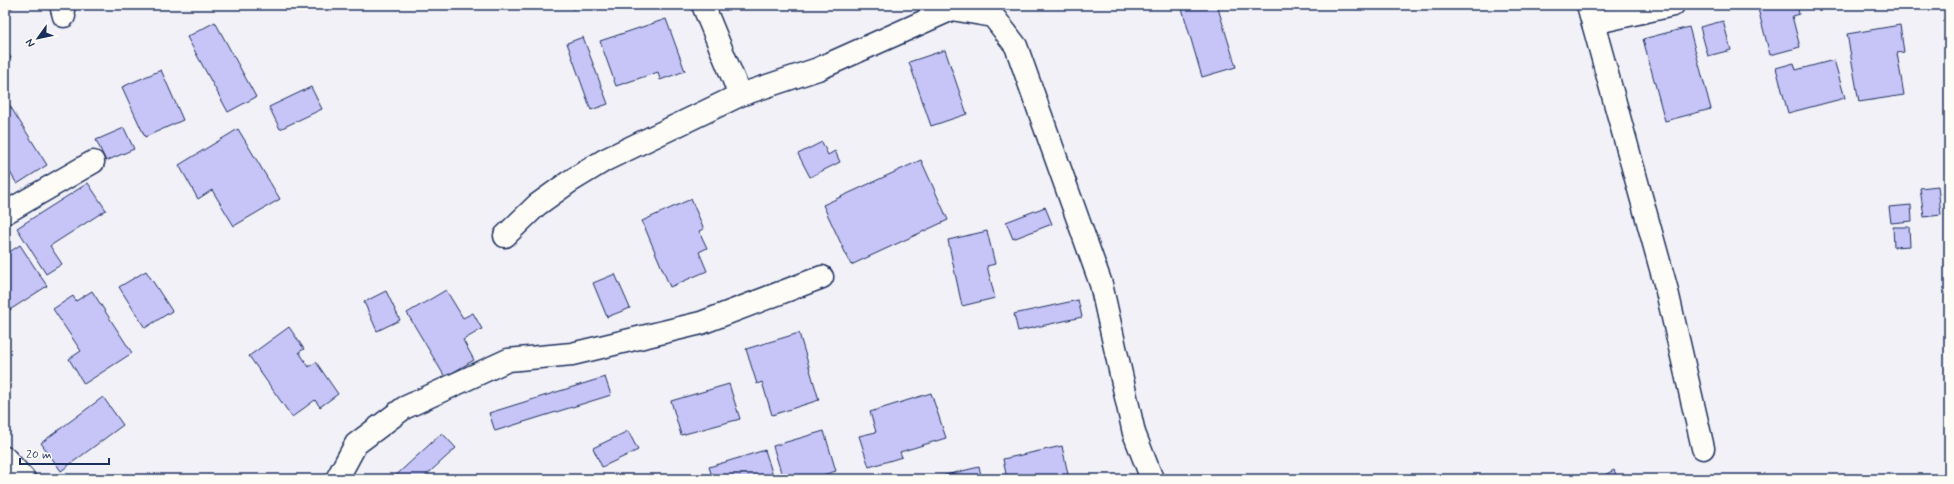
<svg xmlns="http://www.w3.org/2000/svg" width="1954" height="484" font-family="Mynerve,sans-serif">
  <rect width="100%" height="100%" fill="#f2f1f7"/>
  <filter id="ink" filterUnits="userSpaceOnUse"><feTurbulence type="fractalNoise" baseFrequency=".025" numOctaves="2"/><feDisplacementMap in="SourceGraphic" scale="8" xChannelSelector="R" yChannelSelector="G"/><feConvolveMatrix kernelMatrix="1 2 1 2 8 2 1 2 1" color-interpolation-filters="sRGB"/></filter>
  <g filter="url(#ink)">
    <!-- building -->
    <g fill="#c7c5f8" stroke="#1b2f5e">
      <polygon points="5,5 16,5 5,13"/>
      <polygon points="571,5 583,5 573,9"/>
      <polygon points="1181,5 1217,5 1236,67 1202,77"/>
      <polygon points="1757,5 1797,5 1799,14 1792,16 1800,47 1770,55"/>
      <polygon points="666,19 685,71 660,80 658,72 616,86 600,41"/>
      <polygon points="1723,21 1731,50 1708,56 1700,27"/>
      <polygon points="215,22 256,97 228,112 187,37"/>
      <polygon points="1900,25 1904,52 1897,53 1904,95 1859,102 1847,34"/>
      <polygon points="1689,27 1711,109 1665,121 1643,39"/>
      <polygon points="583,37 608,104 591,110 567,43"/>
      <polygon points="5,49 11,58 5,62"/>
      <polygon points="945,50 967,114 931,126 909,62"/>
      <polygon points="1834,60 1845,98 1788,113 1776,68 1794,63 1796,70"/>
      <polygon points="161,70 183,120 145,137 122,87"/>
      <polygon points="311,87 322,109 280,129 269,107"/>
      <polygon points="5,98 47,165 17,184 5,164"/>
      <polygon points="124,128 134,149 106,161 96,140"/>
      <polygon points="238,129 280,199 234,226 212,190 198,199 179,165"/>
      <polygon points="822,142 828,155 835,151 840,162 810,177 798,154"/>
      <polygon points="921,160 948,220 851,265 823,205"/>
      <polygon points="88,183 106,210 50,246 62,264 46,274 17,228"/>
      <polygon points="1938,186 1941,215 1924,217 1920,188"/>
      <polygon points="691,199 704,229 699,231 707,248 699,252 707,271 670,287 642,221"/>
      <polygon points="1911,205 1912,221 1891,223 1889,207"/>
      <polygon points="1045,207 1052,224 1013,239 1006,222"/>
      <polygon points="1893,227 1909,227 1910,246 1894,247"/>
      <polygon points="987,231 995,264 987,266 995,298 962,306 948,240"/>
      <polygon points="20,245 47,286 5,313 5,255"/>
      <polygon points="146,271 172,311 145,328 119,287"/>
      <polygon points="615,274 630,308 607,317 593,283"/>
      <polygon points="446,290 463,318 473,313 482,329 463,340 474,360 445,377 407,313"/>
      <polygon points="92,291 132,353 84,384 69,359 81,351 53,309 73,296 76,301"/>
      <polygon points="386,291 400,320 377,331 364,302"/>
      <polygon points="1078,300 1082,317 1018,331 1014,314"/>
      <polygon points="289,327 304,349 299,352 309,367 316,362 338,394 320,407 315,400 292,417 249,356"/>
      <polygon points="799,333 819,400 772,415 762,382 757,384 746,349"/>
      <polygon points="605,377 611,395 495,431 489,413"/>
      <polygon points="729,384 740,419 681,435 671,401"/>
      <polygon points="931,393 946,438 900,452 902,457 869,467 859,436 876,432 870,412"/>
      <polygon points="103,397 123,425 61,471 41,443"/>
      <polygon points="628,431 638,450 602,467 593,448"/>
      <polygon points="824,431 836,471 810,479 783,479 773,446"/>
      <polygon points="442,433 456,448 422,479 392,479"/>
      <polygon points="1062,446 1069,479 1007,479 1003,459"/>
      <polygon points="765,450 774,479 713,479 709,467"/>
      <polygon points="979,467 982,479 937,479 937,477"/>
      <polygon points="1614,470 1618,479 1597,479"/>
    </g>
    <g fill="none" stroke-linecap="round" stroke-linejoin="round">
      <!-- minor casing -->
      <g stroke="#1b2f5e" stroke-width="25">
        <g id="minor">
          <polyline points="61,5 64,16"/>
          <polyline points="703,5 740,95"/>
          <polyline points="1588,5 1666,287 1703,448"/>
          <polyline points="1593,23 1673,5"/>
          <polyline points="5,213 93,162"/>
          <polyline points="505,236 537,205 569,182 605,160 740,95 818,69 952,9 993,16 1016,46 1101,284 1134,433 1152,479"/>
          <polyline points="5,458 24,479"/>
          <polyline points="337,479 356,444 404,408 508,360 572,354 701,323 822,277"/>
        </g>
      </g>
      <!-- minor -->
      <use href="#minor" stroke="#fdfcf7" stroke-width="22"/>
    </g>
  </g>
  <!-- margin -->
  <rect width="1954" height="484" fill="none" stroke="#fdfcf7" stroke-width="20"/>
  <rect x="10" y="10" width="1934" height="464" fill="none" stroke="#1b2f5e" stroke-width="1.5" filter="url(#ink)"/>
  <!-- north arrow -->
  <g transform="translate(38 38) rotate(237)" stroke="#fdfcf7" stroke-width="3" paint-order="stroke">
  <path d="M0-3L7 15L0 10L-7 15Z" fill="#1b2f5e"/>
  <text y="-6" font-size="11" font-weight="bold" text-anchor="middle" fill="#1b2f5e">N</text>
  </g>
  <!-- scale -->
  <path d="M20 458v6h89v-6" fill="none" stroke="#1b2f5e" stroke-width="2"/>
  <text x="26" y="458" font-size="12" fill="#1b2f5e" stroke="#fdfcf7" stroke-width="3" paint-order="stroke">20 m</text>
</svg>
